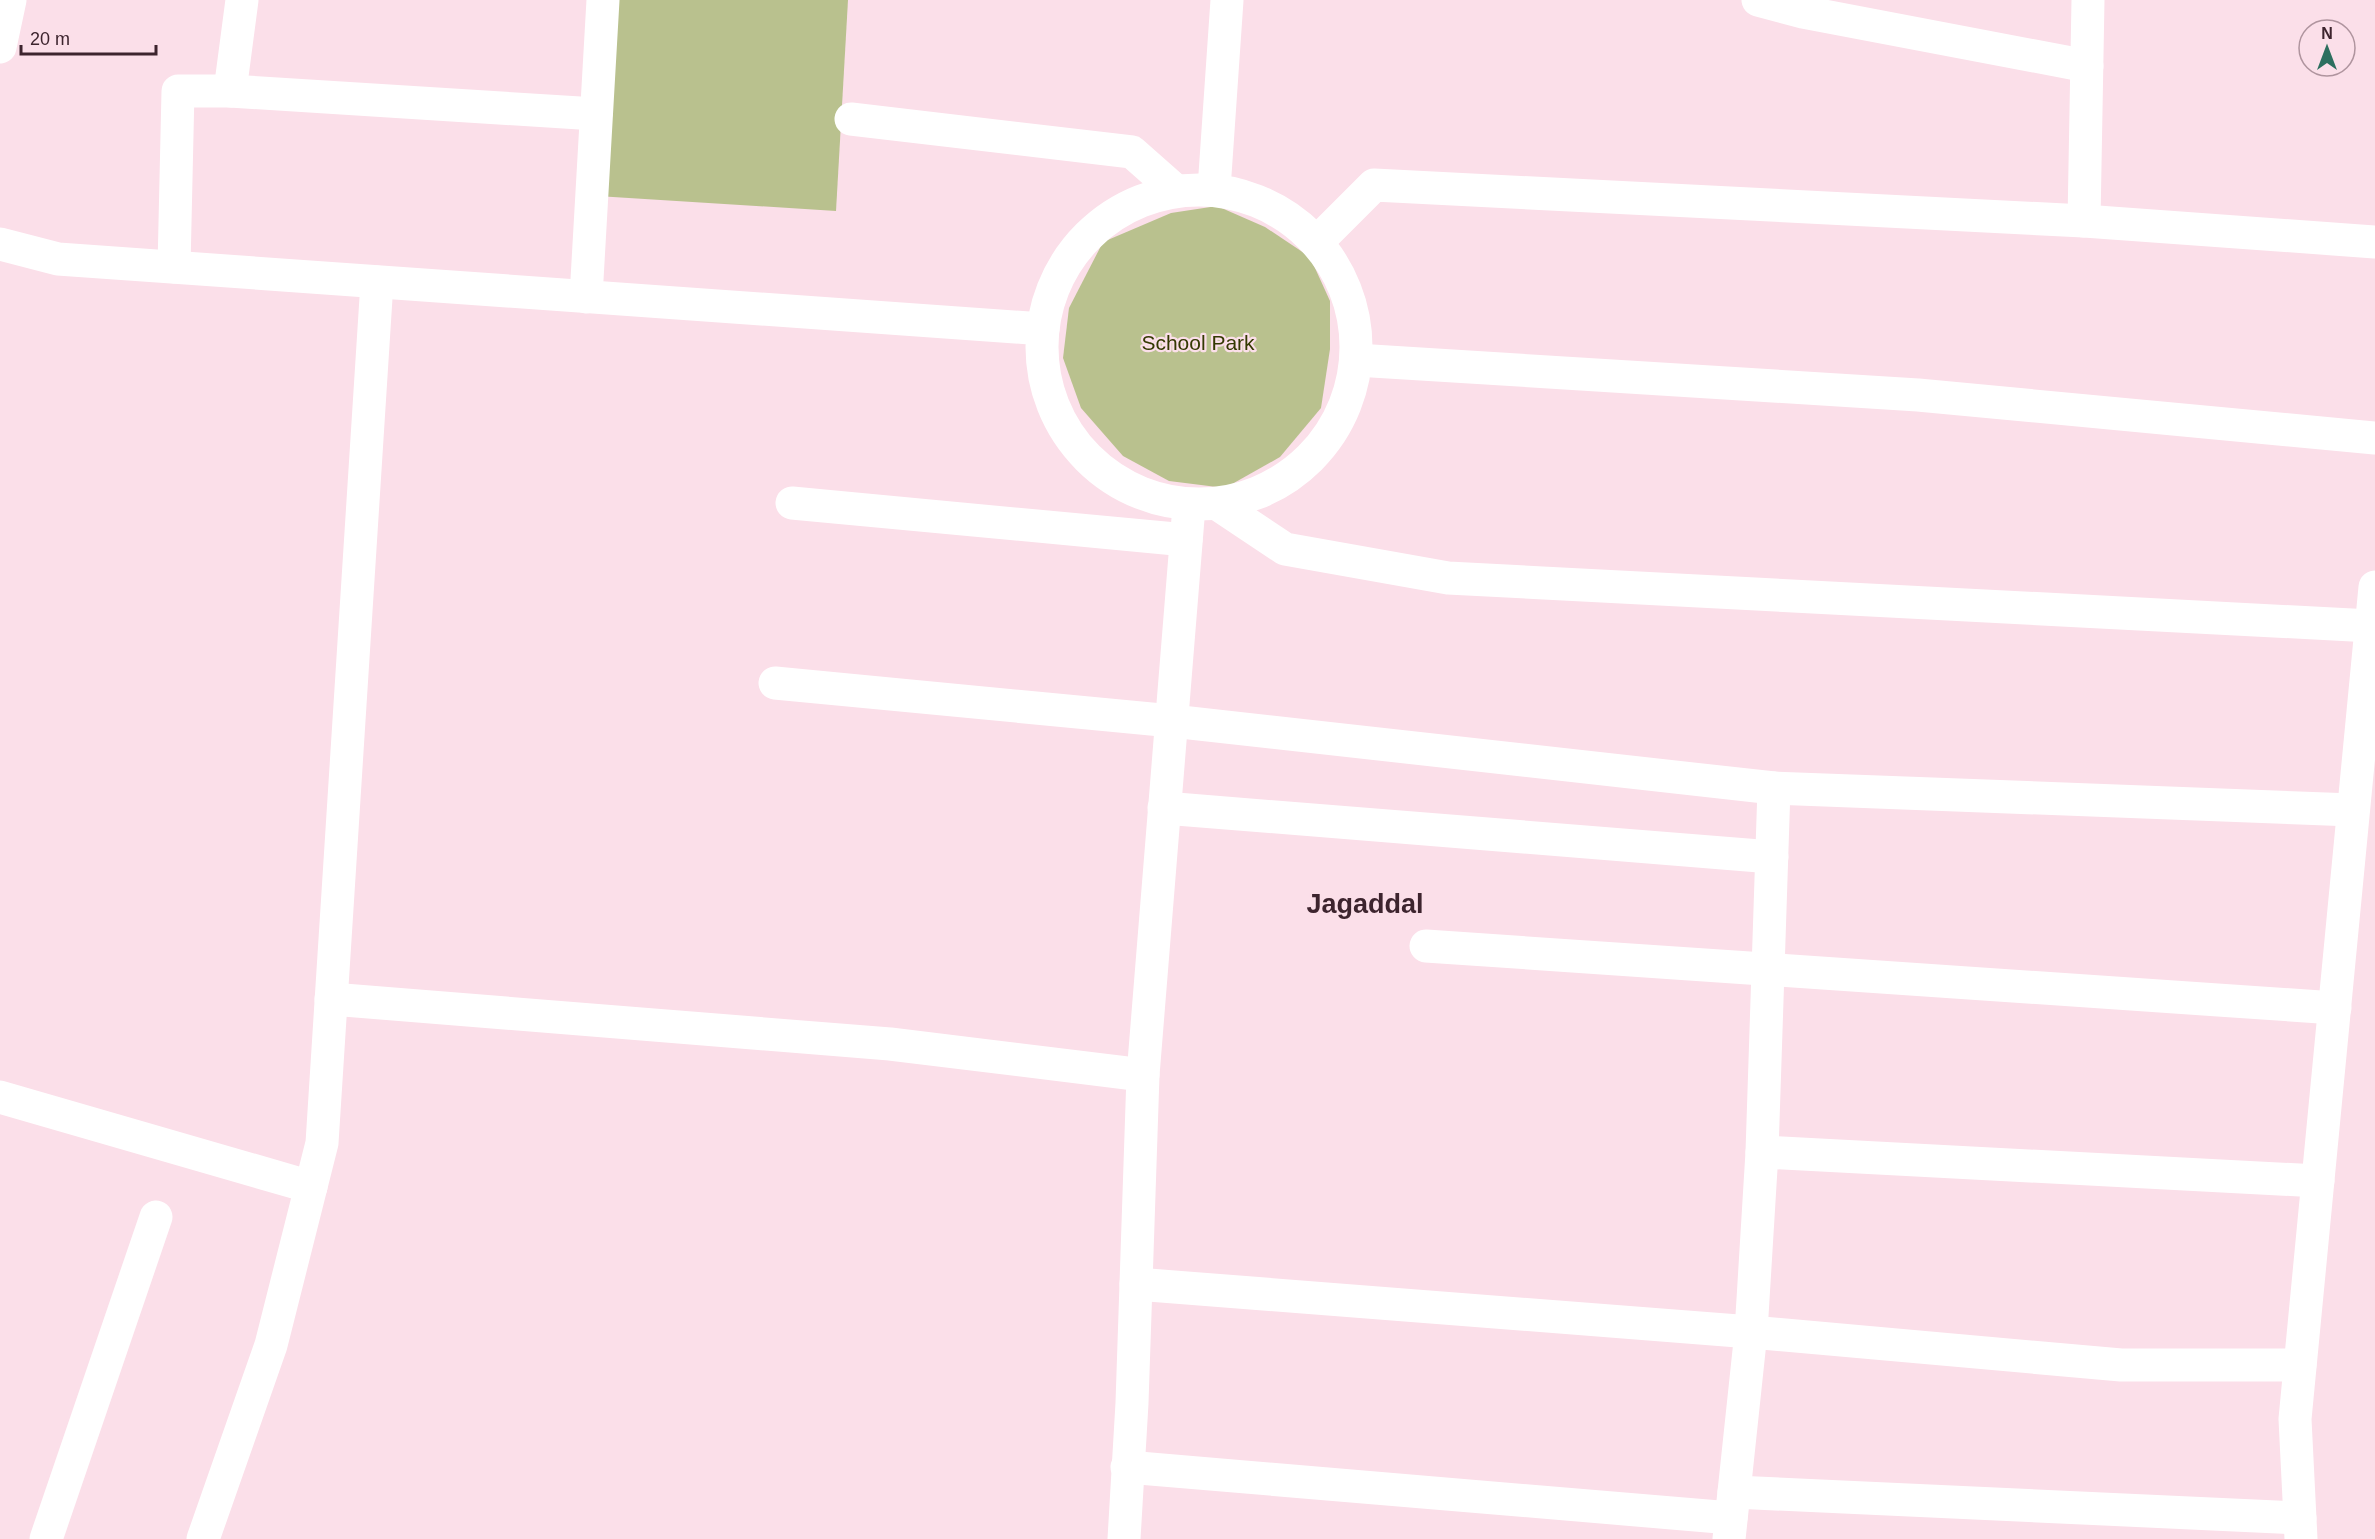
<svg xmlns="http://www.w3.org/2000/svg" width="2375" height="1539" font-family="Arial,sans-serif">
  <rect width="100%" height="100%" fill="#fbdfe9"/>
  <!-- green -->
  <g fill="#b9c18e">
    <polygon points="615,0 848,0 836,211 597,196"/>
    <polygon points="1217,206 1265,227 1310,257 1330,301 1330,349 1321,408 1280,457 1225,488 1169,481 1123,456 1081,408 1063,358 1069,308 1103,242 1171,213"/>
  </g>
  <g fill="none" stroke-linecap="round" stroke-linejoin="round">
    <!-- minor -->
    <g stroke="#fff" stroke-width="33">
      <polyline points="1758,0 1803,12 2087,66"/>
      <polyline points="0,47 10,0"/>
      <polyline points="230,91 242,0"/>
      <polyline points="851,119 1132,152 1175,190"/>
      <polyline points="1214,189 1227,0"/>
      <circle cx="1199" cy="347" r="157"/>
      <polyline points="2084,221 2088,0"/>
      <polyline points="1318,241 1374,185 2084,221 2375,242"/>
      <polyline points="0,244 58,259 1043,329"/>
      <polyline points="174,267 178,91 230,91 596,114"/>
      <polyline points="586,297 603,0"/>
      <polyline points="1356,360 1918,395 2375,438"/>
      <polyline points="792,503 1186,540"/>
      <polyline points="1219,505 1285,549 1448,578 2371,626"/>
      <polyline points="775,683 1172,721 1774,788 2353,810"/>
      <polyline points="1164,808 1772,857"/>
      <polyline points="1426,946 2335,1008"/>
      <polyline points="331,999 890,1044 1143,1075"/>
      <polyline points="0,1097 311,1187"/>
      <polyline points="1762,1152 2318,1181"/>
      <polyline points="1136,1284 1751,1332 2121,1365 2300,1365"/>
      <polyline points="1127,1467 1731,1518"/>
      <polyline points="1734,1492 2300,1518"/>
      <polyline points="46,1539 156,1217"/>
      <polyline points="203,1539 271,1345 322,1143 377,282"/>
      <polyline points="1124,1539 1132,1403 1143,1075 1189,506"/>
      <polyline points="1729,1539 1751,1332 1762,1152 1774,788"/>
      <polyline points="2301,1539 2295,1419 2375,587"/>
    </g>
  </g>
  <g text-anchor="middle" stroke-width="4.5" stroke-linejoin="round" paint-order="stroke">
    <!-- park labels -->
    <g font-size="21" fill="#343902" stroke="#fbdfe9">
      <text x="1198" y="350">School Park</text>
    </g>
    <!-- district labels -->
    <g font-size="27" font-weight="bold" fill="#3d242e" stroke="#fbdfe9">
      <text x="1365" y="913">Jagaddal</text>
    </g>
  </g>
  <!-- north arrow -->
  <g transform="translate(2327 48)"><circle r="28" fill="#fbdfe9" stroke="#af949e" stroke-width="1.5"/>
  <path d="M0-4.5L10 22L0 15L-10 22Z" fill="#2d6f5f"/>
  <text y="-9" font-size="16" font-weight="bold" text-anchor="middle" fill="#3d242e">N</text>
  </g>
  <!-- scale -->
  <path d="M21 45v9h135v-9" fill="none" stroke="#3d242e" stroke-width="3"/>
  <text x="30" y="45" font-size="18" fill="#3d242e" stroke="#fbdfe9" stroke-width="4.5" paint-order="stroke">20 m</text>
</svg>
